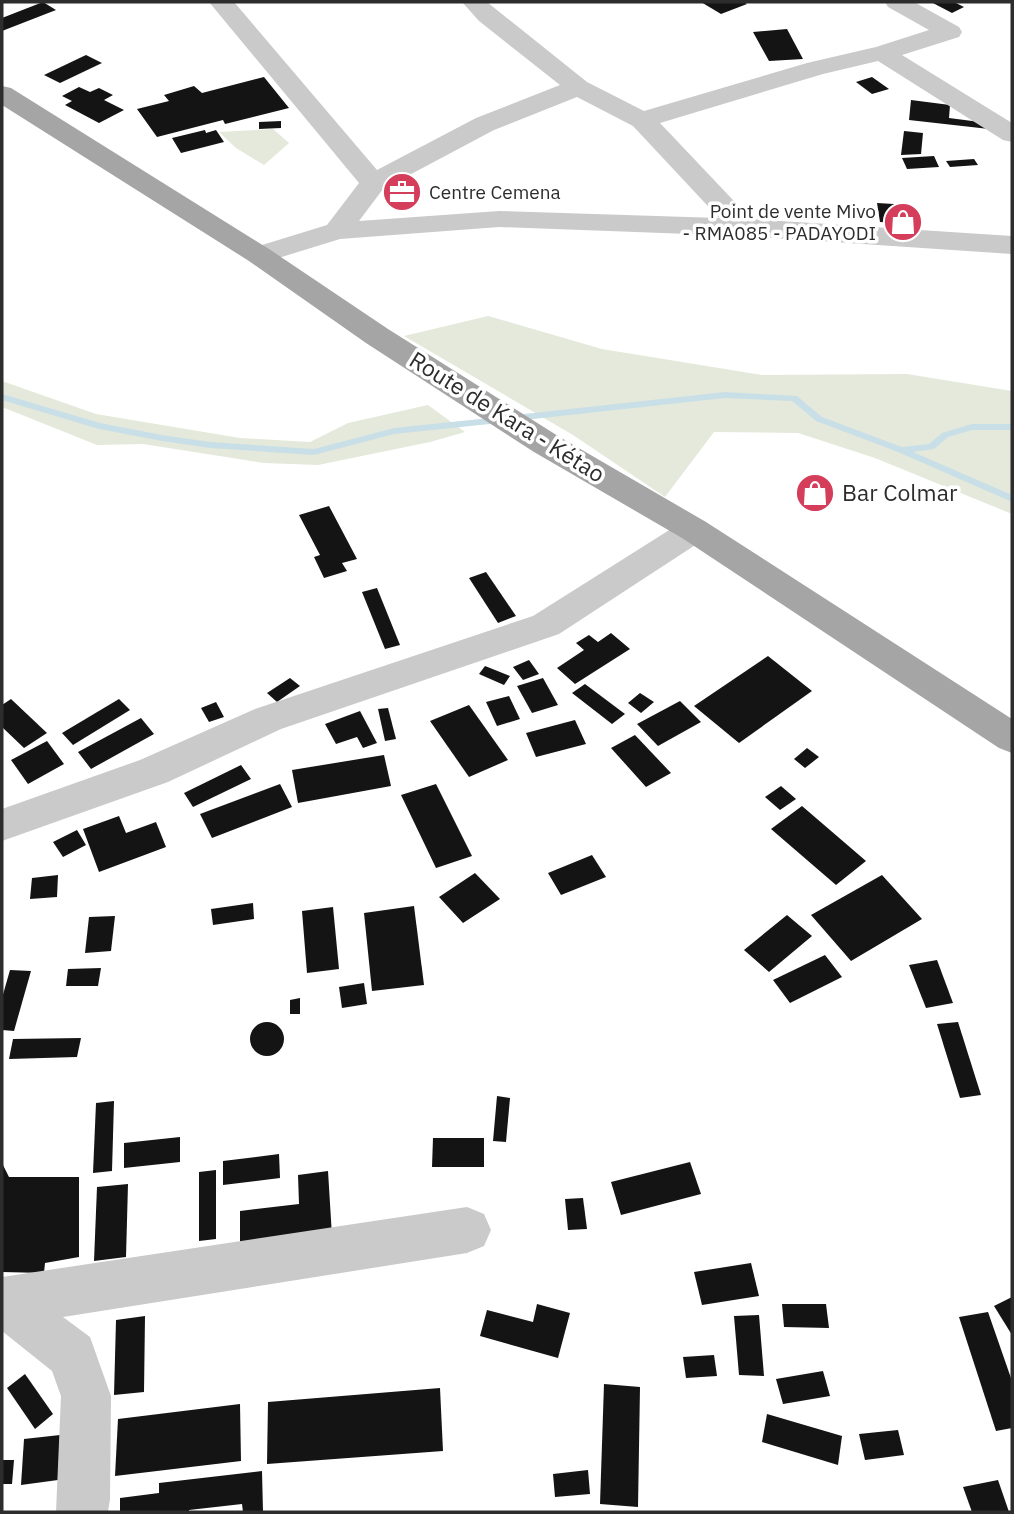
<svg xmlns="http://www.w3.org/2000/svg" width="1014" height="1514" font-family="'IBM Plex Sans',sans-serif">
  <rect width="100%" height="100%" fill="#fff"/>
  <!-- green -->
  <g fill="#e4e9db">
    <polygon points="273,129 289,143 264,165 236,148 219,132"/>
    <polygon points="488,316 602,349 762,375 907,374 1012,391 1012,514 875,458 798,433 714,432 665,497 573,435 404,336"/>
    <polygon points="2,381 96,414 240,438 310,442 348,423 428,405 465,432 430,442 318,465 264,463 143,444 97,445 2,407"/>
  </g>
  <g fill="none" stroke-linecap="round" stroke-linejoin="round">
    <!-- stream -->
    <g fill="#c9dfe7" fill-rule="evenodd">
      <polygon points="725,392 797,396 822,417 902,447 929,444 942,433 972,424 1012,424 1012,430 972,430 948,437 934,449 913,452 1012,495 1012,502 898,452 816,421 792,401 725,398 515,421 511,418 515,415"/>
      <polygon points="2,394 100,423 162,435 210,442 314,449 394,428 499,417 503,420 499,423 394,434 314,455 210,448 162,441 99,429 2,400"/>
    </g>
  </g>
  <!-- building -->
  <g fill="#141414">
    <polygon points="43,2 56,10 2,31 2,18"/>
    <polygon points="701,2 744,2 747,4 721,14"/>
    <polygon points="931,2 954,2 964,7 952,13"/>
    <polygon points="787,29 803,59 769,61 753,32"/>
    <polygon points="86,55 102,63 60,83 44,75"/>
    <polygon points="264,77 289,108 225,124 223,120 157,137 137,109 169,101 164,95 194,86 202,93"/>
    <polygon points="872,77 889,89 872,94 856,82"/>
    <polygon points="79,87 90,92 99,88 113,95 104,100 124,110 99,123 65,105 72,101 62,96"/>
    <polygon points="911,100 950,105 949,118 980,122 989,129 909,120"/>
    <polygon points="281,121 281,128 259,129 259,122"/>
    <polygon points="205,130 206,133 216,130 224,142 181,153 172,138"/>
    <polygon points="904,131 923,133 921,154 901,155"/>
    <polygon points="934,156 939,167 907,169 902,158"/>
    <polygon points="974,159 978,165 950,167 946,161"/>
    <polygon points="877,203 910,205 913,224 880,222"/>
    <polygon points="329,506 357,559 342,563 347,571 324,578 314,557 320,555 299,515"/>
    <polygon points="486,572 516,616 498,623 469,578"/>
    <polygon points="377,588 400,645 385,649 362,592"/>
    <polygon points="611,633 630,649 575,684 557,668 584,650 576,643 589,635 598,642"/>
    <polygon points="768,656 812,691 739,743 694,706"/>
    <polygon points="529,660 539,674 523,680 513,667"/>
    <polygon points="485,666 510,676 504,685 479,674"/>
    <polygon points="290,678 300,686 277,702 267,693"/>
    <polygon points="543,678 558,705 532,713 517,686"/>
    <polygon points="585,684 625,714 612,724 572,693"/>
    <polygon points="640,693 654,702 641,713 628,703"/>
    <polygon points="509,696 520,719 497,726 486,702"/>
    <polygon points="11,699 47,733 24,748 2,727 2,705"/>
    <polygon points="119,699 130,710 73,745 62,733"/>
    <polygon points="680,701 701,722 658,746 637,724"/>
    <polygon points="216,702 224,717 209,722 201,708"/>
    <polygon points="469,705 508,760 469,777 430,721"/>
    <polygon points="388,708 396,739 385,741 378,709"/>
    <polygon points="360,711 377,743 363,748 357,737 336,744 325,724"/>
    <polygon points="141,718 154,734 91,769 78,752"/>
    <polygon points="575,720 586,744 536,757 526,733"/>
    <polygon points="635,735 671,773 646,787 611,748"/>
    <polygon points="47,741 64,764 28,784 11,760"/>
    <polygon points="807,748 819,757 805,768 794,759"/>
    <polygon points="384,755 391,786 298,803 292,770"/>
    <polygon points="241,765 251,779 193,807 184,793"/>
    <polygon points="280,784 292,807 212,838 200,814"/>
    <polygon points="436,784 472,856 436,868 401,795"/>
    <polygon points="781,786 796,799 780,810 765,797"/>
    <polygon points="802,806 866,861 836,885 771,829"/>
    <polygon points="119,816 126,833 156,822 166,847 99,872 83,829"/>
    <polygon points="77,830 86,845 63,857 53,842"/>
    <polygon points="592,855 606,877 561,895 548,873"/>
    <polygon points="475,873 500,899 463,923 439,897"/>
    <polygon points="58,875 57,897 30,899 32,878"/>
    <polygon points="882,875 922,919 851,961 811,915"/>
    <polygon points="253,903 254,919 213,925 211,909"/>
    <polygon points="414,906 424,985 372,991 364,913"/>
    <polygon points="333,907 339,969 307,973 302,911"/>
    <polygon points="787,915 812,936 769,972 744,950"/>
    <polygon points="115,916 111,951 85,953 89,917"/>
    <polygon points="825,955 842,977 790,1003 773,980"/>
    <polygon points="937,960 953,1003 926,1008 909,965"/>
    <polygon points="101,968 98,986 66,986 68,969"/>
    <polygon points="10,970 31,971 14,1031 2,1030 2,998"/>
    <polygon points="364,983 367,1004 342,1008 339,987"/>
    <polygon points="300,998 300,1014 290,1014 290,1000"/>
    <polygon points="958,1022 981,1095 960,1098 937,1024"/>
    <circle cx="267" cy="1039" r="17"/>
    <polygon points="81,1038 77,1057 9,1059 13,1039"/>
    <polygon points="497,1096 510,1098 506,1142 493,1141"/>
    <polygon points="114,1101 112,1171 93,1173 96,1103"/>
    <polygon points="180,1137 180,1162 124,1168 124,1143"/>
    <polygon points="433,1138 484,1138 484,1167 432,1167"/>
    <polygon points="279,1154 280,1178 223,1185 223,1161"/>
    <polygon points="690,1162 701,1194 621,1215 611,1182"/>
    <polygon points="2,1163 9,1177 79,1177 79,1257 45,1263 44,1273 2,1272"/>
    <polygon points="216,1170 216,1239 199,1241 199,1172"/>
    <polygon points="328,1171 332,1236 240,1247 240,1211 299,1204 298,1175"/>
    <polygon points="128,1184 126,1257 94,1261 97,1187"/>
    <polygon points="583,1198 587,1229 568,1230 565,1199"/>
    <polygon points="751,1263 759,1296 702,1305 694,1272"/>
    <polygon points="1012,1297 1012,1335 994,1306"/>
    <polygon points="537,1304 570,1313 558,1358 480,1336 487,1310 533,1322"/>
    <polygon points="782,1304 826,1304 829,1328 784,1327"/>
    <polygon points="988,1312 1012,1381 1012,1428 996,1431 959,1317"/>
    <polygon points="759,1315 764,1376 739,1375 734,1316"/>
    <polygon points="145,1316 144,1392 114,1395 116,1320"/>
    <polygon points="714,1355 717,1376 686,1378 683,1357"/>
    <polygon points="823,1371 830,1396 783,1404 776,1379"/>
    <polygon points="25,1374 53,1414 35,1429 7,1388"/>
    <polygon points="604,1384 640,1387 638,1507 600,1504"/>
    <polygon points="440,1388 443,1451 267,1464 268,1402"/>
    <polygon points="240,1404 241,1461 115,1476 118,1419"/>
    <polygon points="767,1414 842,1436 838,1465 762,1442"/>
    <polygon points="898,1430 904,1455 865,1460 859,1434"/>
    <polygon points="60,1435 58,1480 21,1485 24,1439"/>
    <polygon points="2,1460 14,1460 12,1484 2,1484"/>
    <polygon points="588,1470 590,1494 555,1497 553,1474"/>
    <polygon points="262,1471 263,1512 243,1512 242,1504 189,1510 189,1512 120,1512 120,1498 159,1493 159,1483"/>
    <polygon points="998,1480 1009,1512 972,1512 963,1487"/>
  </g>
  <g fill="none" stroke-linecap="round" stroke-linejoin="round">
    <!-- minor -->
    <g fill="#cacaca" fill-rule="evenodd">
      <path d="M209 2H234L377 170 476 118 560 85 479 21 462 2H487L587 82 644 111 807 63 876 47 929 30 888 7 885 2H914L959 27 962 32 959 37 902 55 1012 123V142L1003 140 878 61 823 74 660 123 751 219 1012 236V254L743 236 499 227 340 239 259 264 249 261 245 255 249 249 327 225 359 183ZM577 97 633 126 719 218 499 211 359 221 383 189 494 130Z"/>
      <polygon points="694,518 706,522 711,530 706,538 559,634 281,729 168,782 2,841 2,809 140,760 255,709 533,616 682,522"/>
      <polygon points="467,1207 484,1214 491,1230 484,1246 467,1253 63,1317 90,1337 111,1396 110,1499 108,1512 56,1512 61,1396 52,1371 2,1331 2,1277"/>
    </g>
    <!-- major -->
    <polygon fill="#a5a5a5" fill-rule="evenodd" points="2,86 11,88 269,249 388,329 558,436 706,522 1012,719 1012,753 999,748 682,538 534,452 366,343 249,261 2,105"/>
  </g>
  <!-- icons -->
  <defs>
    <g id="office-disc" transform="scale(2.0125)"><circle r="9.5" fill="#d43e5a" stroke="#fff"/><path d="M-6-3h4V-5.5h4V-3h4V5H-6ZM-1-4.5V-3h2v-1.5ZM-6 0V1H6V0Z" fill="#fff"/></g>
    <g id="shop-disc" transform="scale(2.0125)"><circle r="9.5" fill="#d43e5a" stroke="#fff"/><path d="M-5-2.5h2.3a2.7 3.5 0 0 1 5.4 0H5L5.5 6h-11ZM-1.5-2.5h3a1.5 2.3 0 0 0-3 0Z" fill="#fff"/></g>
  </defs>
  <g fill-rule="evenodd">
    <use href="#office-disc" x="402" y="192"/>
    <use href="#shop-disc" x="903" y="222"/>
    <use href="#shop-disc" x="815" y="493"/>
  </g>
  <g text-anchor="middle" stroke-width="7" stroke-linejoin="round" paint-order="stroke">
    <!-- far-poi labels -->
    <g font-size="19" fill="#2d2d2d" stroke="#fff" text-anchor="start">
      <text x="429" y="199">Centre Cemena</text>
      <text x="876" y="218" text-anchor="end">Point de vente Mivo<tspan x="876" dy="22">- RMA085 - PADAYODI</tspan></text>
    </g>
    <!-- street labels -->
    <g font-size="23" fill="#2d2d2d" stroke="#fff">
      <text transform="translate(507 417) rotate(32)" y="8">Route de Kara - Kétao</text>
    </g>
    <!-- poi labels -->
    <g font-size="23" fill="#2d2d2d" stroke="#fff" text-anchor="start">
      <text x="842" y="501">Bar Colmar</text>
    </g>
  </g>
  <!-- border -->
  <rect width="1014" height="1514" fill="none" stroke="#2d2d2d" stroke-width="7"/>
</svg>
